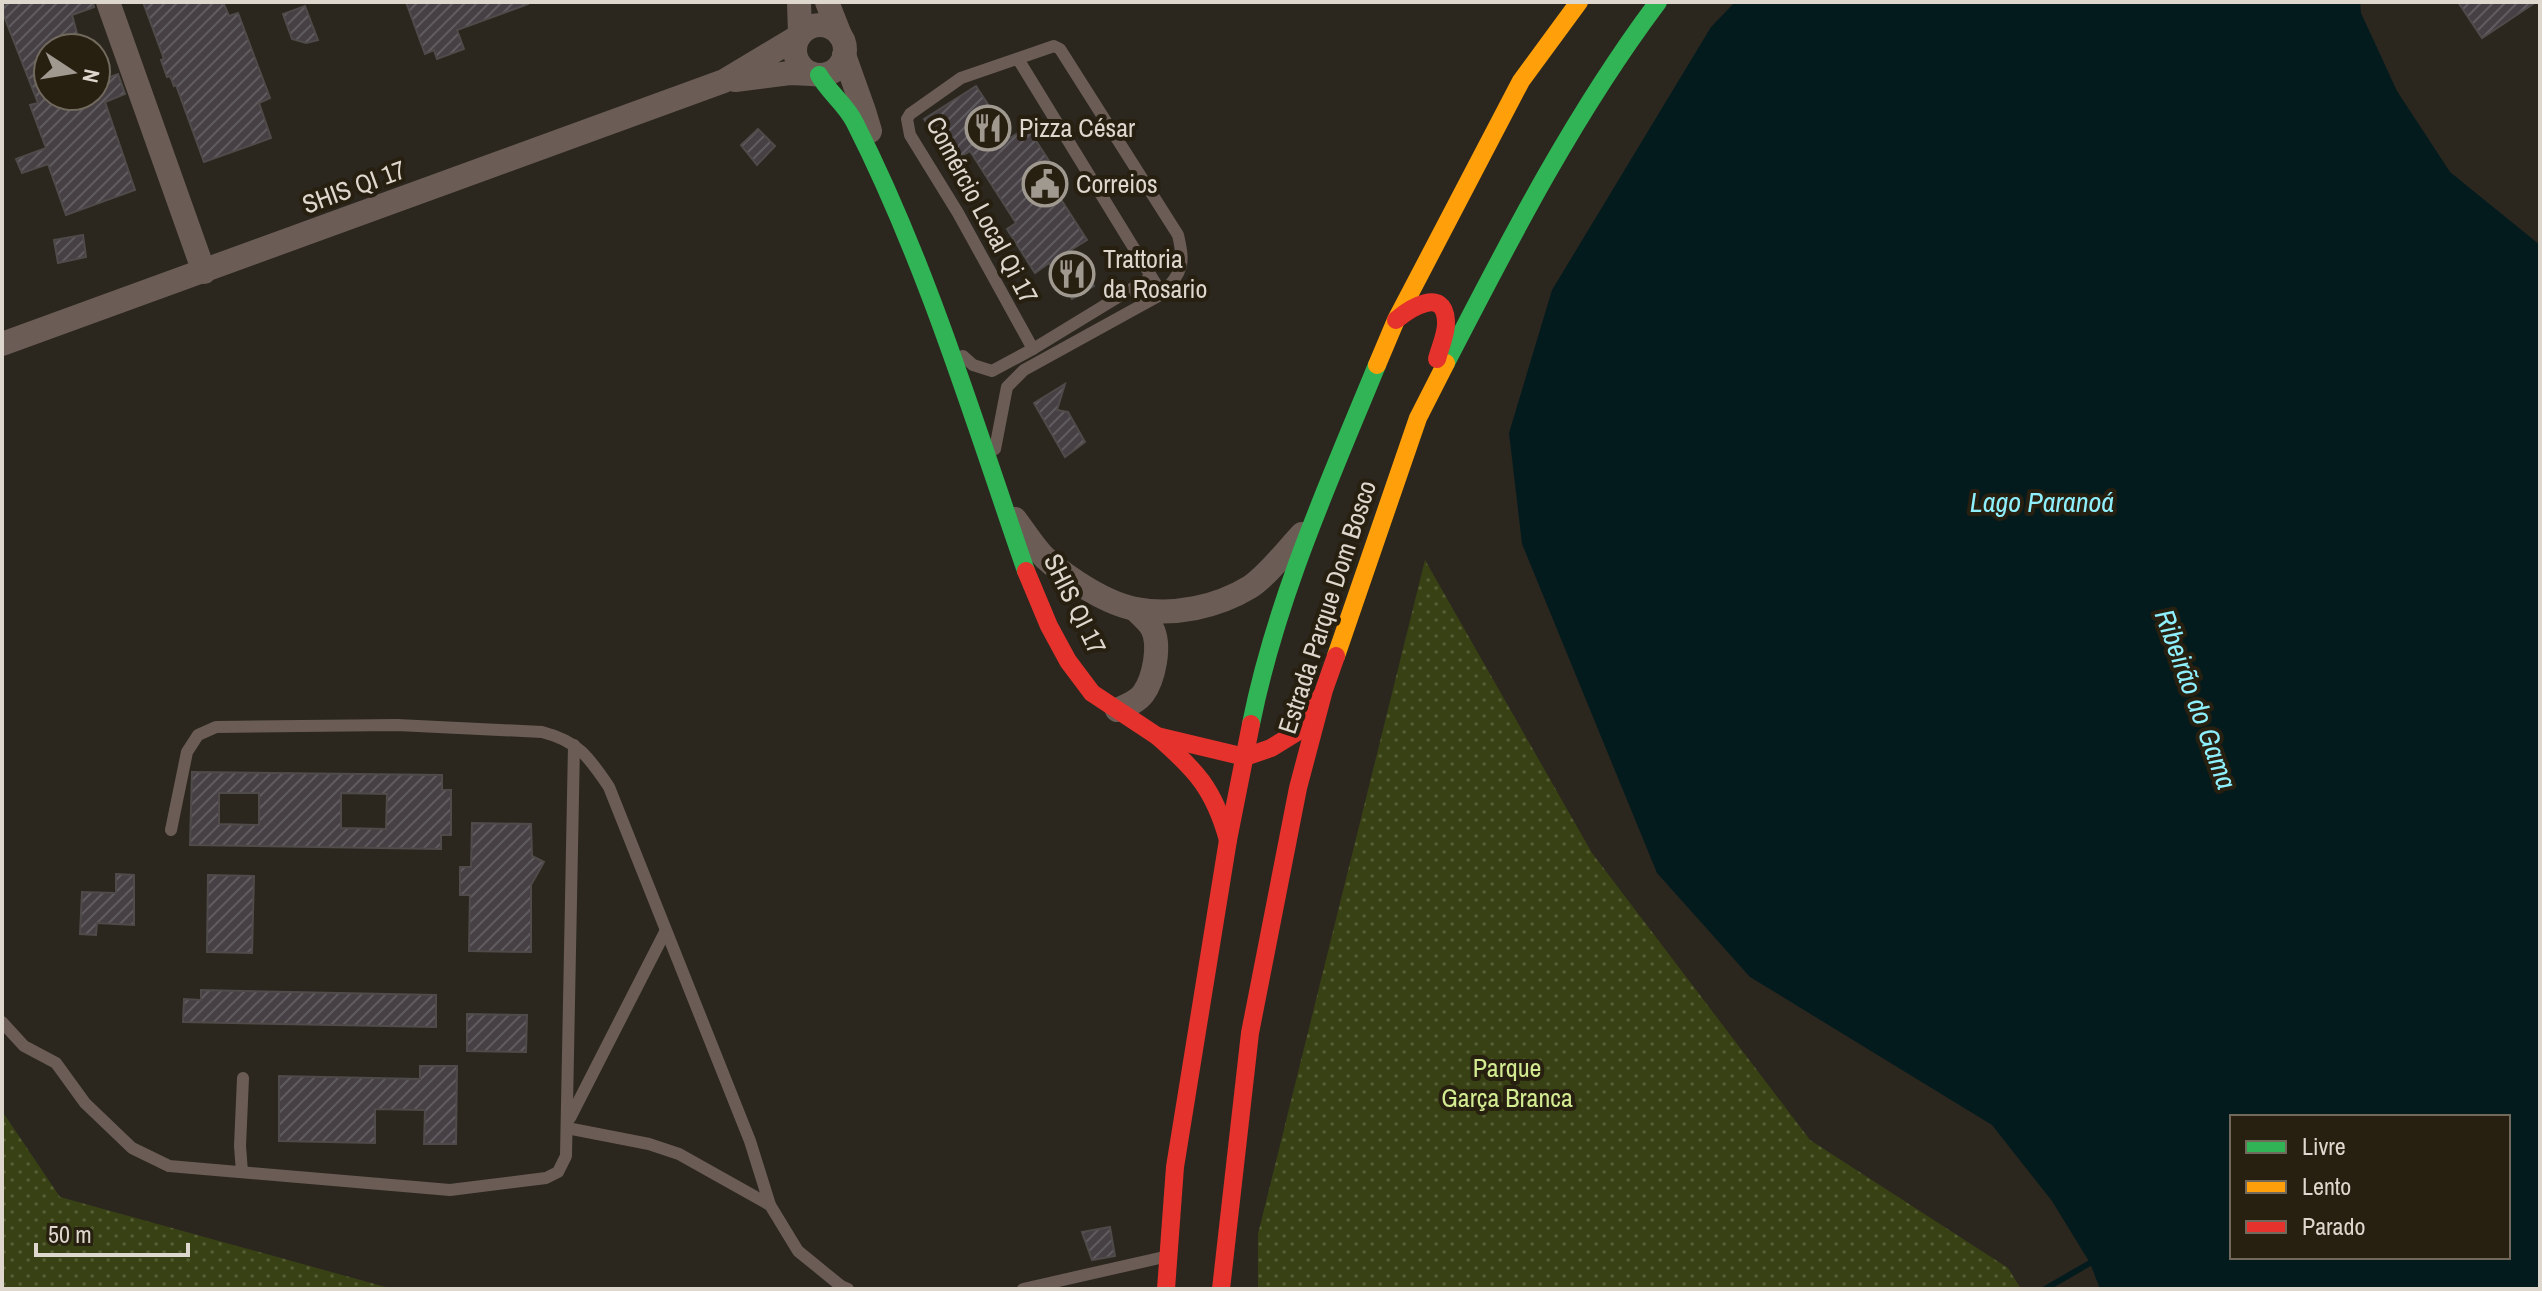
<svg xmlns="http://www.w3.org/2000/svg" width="2542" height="1291" font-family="'Archivo Narrow',sans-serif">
  <defs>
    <pattern id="park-dots" width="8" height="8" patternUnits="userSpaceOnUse" patternTransform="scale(2)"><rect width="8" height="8" fill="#384113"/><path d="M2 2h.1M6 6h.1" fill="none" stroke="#545c34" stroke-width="1.8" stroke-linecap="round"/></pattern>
    <pattern id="building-hatch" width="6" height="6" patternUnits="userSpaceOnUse" patternTransform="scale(2)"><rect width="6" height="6" fill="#464044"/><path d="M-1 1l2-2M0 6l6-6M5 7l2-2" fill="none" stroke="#605b5e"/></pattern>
  </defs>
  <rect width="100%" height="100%" fill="#2b271f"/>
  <!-- park -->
  <g fill="url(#park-dots)">
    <polygon points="1425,560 1592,853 1810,1140 2008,1268 2021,1289 1258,1289 1258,1234"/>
    <polygon points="2,1111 60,1197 393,1289 2,1289"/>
  </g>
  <!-- water -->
  <path fill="#041b1e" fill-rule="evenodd" d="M1735 2H2360L2361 13 2397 91 2450 172 2540 245V1289H2100L2090 1263 2052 1201 1992 1125 1750 977 1657 873 1522 544 1509 433 1552 290 1711 27ZM2232 1117H2508V1257H2232Z"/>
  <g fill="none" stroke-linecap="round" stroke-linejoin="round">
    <!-- stream -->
    <polyline stroke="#041b1e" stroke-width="6" points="2045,1289 2090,1263"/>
  </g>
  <!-- building -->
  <g fill="url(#building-hatch)" stroke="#4f4b4a" stroke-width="2" fill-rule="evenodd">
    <polygon points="2,2 93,2 94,7 72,15 81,48 48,48 48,96 96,96 96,82 118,74 125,94 105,102 135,190 66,215 48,164 22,173 16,159 46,148 30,105 38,103 2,11"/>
    <polygon points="143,2 223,2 229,16 238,13 270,98 259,103 271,138 204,162 176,85 174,86 170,76 167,77 161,60 164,59"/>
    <polygon points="406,2 528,2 528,4 457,30 464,49 437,59 434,50 425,54"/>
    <polygon points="2458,2 2536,2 2482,38"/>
    <polygon points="305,6 318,40 306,43 292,39 283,14"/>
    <polygon points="976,86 1010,138 1027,127 1062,181 1053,187 1087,240 1071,250 1094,286 1072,299 1049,263 1035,273 1007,229 1016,223 970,151 952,162 924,119"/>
    <polygon points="758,129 775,146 757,165 741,145"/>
    <polygon points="83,235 86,257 58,263 54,240"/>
    <polygon points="1065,384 1057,410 1068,412 1085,442 1065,457 1034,403"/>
    <path d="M192 772 442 775V790H451V835H441V849L190 845ZM219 793H259V825L219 824ZM341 793 387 794 386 829 341 828Z"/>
    <polygon points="472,823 531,824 532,856 544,862 531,885 531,952 469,951 470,895 460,895 460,867 471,867"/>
    <polygon points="116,874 134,875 134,925 97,923 96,935 80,934 82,892 116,893"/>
    <polygon points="208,875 254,876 252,953 207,952"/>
    <polygon points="201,990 436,995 436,1027 183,1022 184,999 201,1000"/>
    <polygon points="467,1014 527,1015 526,1052 467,1051"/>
    <polygon points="420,1066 457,1066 456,1144 424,1144 425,1110 375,1109 375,1143 279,1141 279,1076 420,1079"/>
    <polygon points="1110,1227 1115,1256 1092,1260 1082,1232"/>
  </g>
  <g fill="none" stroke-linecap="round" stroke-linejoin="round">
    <!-- lane -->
    <g stroke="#6b5d56" stroke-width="12">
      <polyline points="1018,59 1162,294"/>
      <polyline points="1033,349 1151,277"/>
      <path d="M963 356 973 365 992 371 1033 349 958 213 910 135 907 119 910 114 961 78 1054 46 1060 49 1178 235C1185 265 1183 271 1162 294L1024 370 1007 387 995 449"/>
      <path d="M171 830 187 752 198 735 216 727 397 725 542 732C578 741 589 757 609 787L750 1141 770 1205 798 1251 841 1286 848 1289"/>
      <polyline points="2,1022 24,1046 56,1063 85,1103 132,1148 169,1166 450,1190 546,1178 558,1172 566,1156 574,745"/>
      <polyline points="570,1118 665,932"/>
      <polyline points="567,1128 649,1144 679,1154 770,1205"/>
      <polyline points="242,1172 240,1146 243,1078"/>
      <polyline points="1023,1289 1164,1257"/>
    </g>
    <!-- street -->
    <g stroke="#6b5d56" stroke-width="24">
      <polyline points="108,2 204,272"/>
      <polyline points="799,2 800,35"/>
      <polyline points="827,2 840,35"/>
      <circle cx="820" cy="50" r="25"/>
      <polyline points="844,55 864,111 870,131"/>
      <polyline points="735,80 790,73 812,74"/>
      <polyline points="2,344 724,81 799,36"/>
      <path d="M1015 519C1025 532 1034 547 1045 558 1067 578 1107 604 1136 609 1175 616 1217 607 1250 587 1267 576 1287 550 1302 534"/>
      <path d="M1117 710C1126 706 1137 702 1143 694 1154 679 1161 645 1152 628 1148 621 1140 615 1135 609"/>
    </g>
    <!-- fast -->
    <g stroke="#30b455" stroke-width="18">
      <path d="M819 75C829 93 846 104 855 123 927 265 974 421 1026 571"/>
      <path d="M1446 363C1510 239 1574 114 1658 2"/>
      <path d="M1251 724C1276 599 1329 482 1377 365"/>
    </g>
    <!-- slow -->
    <g stroke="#ff9f0a" stroke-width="18">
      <polyline points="1377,365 1396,320 1521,81 1579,2"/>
      <polyline points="1336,656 1418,418 1446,363"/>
    </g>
    <!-- jam -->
    <g stroke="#e5322d" stroke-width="18">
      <path d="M1396 320C1409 309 1444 286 1446 321 1447 333 1440 347 1437 359"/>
      <polyline points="1026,571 1049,626 1068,661 1092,693 1157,736 1245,757 1271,748 1297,732 1320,697"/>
      <path d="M1157 736C1196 770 1214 789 1228 840"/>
      <polyline points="1166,1289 1175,1167 1228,840 1251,724"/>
      <polyline points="1221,1289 1250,1033 1298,788 1324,690 1336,656"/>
    </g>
  </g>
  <!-- icons -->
  <defs>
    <g id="restaurant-ring" transform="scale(2.3)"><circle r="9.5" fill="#271f10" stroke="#9f9990" stroke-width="1.5"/><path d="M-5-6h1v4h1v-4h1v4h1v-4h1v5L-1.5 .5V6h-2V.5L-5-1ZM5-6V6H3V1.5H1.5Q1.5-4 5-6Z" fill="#9f9990"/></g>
    <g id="civic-ring" transform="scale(2.3)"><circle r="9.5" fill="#271f10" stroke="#9f9990" stroke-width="1.5"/><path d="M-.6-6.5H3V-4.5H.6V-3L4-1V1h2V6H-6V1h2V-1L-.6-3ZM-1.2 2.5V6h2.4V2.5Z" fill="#9f9990"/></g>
  </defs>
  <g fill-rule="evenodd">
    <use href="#restaurant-ring" x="988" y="128"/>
    <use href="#civic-ring" x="1045" y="184"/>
    <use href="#restaurant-ring" x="1072" y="274"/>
  </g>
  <g text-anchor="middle" stroke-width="8" stroke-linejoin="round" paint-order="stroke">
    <!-- poi labels -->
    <g font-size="26" fill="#ddd7cd" stroke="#271f10" text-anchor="start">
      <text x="1019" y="137">Pizza César</text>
      <text x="1076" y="193">Correios</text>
      <text x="1103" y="268">Trattoria<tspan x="1103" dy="30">da Rosario</tspan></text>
    </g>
    <!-- street labels -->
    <g font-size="26" fill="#ddd7cd" stroke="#271f10">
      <text transform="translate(354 187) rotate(-20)" y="9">SHIS QI 17</text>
      <text transform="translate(982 210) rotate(62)" y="9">Comércio Local Qi 17</text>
      <text transform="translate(1075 604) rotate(64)" y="9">SHIS QI 17</text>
      <text transform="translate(1327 607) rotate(-72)" y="9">Estrada Parque Dom Bosco</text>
    </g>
    <!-- park labels -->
    <g font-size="26" fill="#d2ea91" stroke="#271f10">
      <text x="1507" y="1077">Parque<tspan x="1507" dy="30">Garça Branca</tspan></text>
    </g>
    <!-- water labels -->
    <g font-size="28" font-style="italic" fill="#8ff0fd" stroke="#271f10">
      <text x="2042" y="512">Lago Paranoá</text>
      <text transform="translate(2196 699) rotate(70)" y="10">Ribeirão do Gama</text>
    </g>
  </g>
  <!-- border -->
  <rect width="2542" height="1291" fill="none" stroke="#ddd7cd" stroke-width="8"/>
  <!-- legend -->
  <rect x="2230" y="1115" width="280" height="144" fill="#271f10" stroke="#70695c" stroke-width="2"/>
  <rect x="2246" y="1141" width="40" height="12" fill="#30b455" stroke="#70695c" stroke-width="2"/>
  <text x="2302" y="1155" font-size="24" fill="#ddd7cd">Livre</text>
  <rect x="2246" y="1181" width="40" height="12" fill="#ff9f0a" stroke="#70695c" stroke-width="2"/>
  <text x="2302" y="1195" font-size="24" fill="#ddd7cd">Lento</text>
  <rect x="2246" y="1221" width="40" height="12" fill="#e5322d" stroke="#70695c" stroke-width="2"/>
  <text x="2302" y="1235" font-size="24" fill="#ddd7cd">Parado</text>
  <!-- north arrow -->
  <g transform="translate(72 72) rotate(102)"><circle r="38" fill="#271f10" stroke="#70695c" stroke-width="2"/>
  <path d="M0-6L14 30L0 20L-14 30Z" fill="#9f9990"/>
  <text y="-12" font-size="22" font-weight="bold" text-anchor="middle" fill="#ddd7cd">N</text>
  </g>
  <!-- scale -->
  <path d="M36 1243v12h152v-12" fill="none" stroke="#ddd7cd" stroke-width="4"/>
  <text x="48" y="1243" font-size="24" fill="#ddd7cd" stroke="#271f10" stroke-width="6" paint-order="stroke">50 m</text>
</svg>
